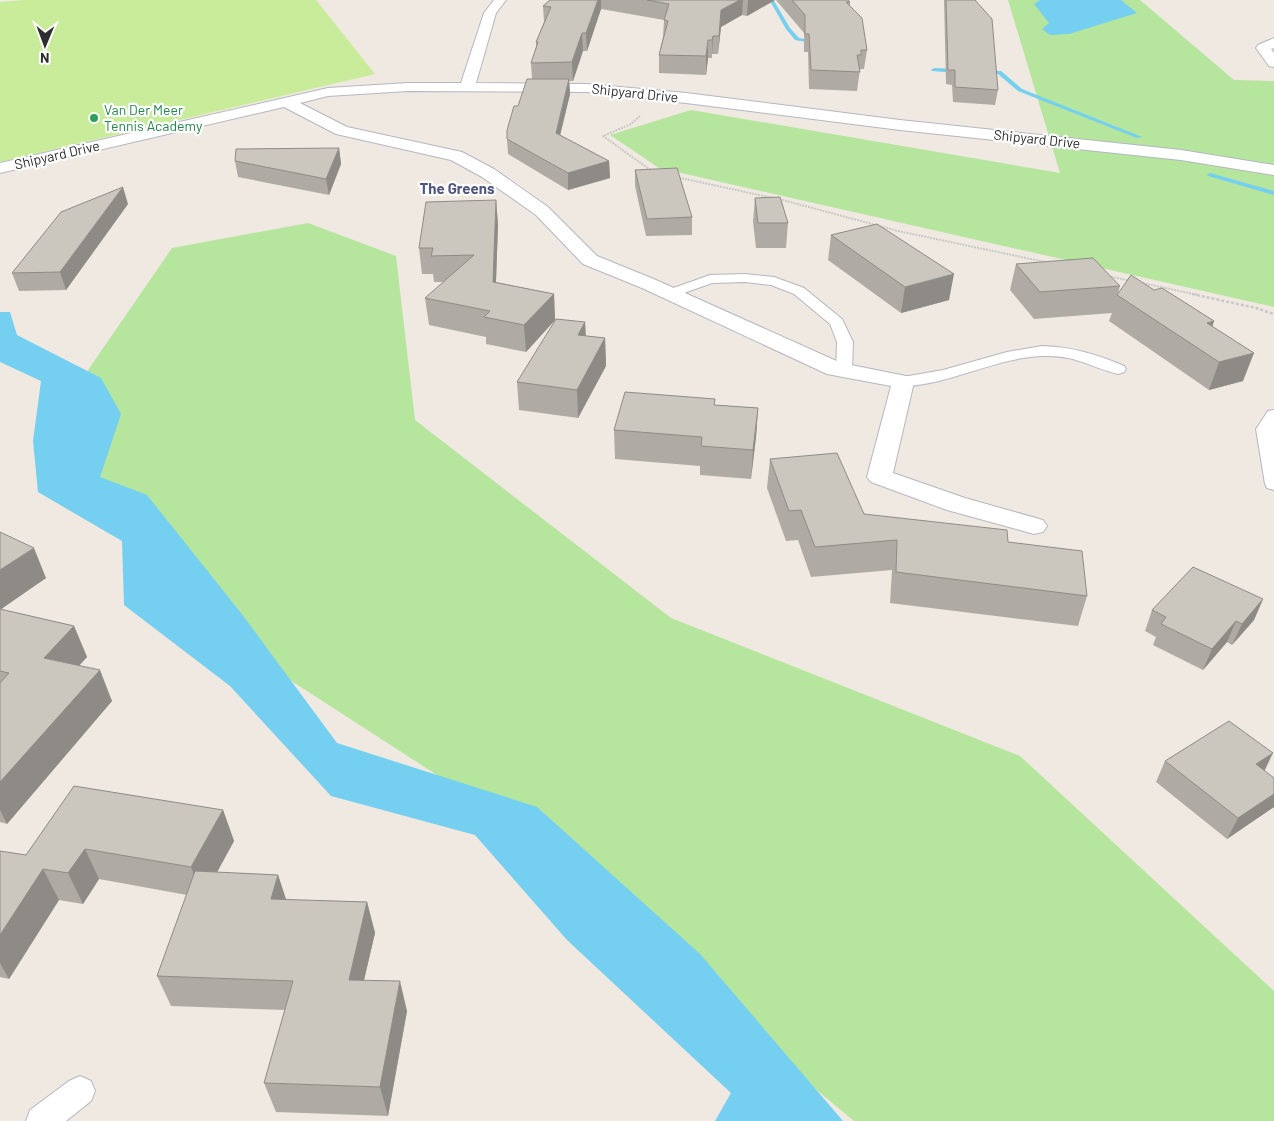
<svg xmlns="http://www.w3.org/2000/svg" width="1274" height="1121" font-family="Barlow,sans-serif">
  <rect width="100%" height="100%" fill="#efe9e1"/>
  <!-- green -->
  <g fill="#b6e59e">
    <polygon points="1008,0 1140,0 1234,80 1274,81 1274,307 659,168 610,135 691,110 1060,173"/>
    <polygon points="308,223 396,256 415,420 671,618 1020,756 1274,991 1274,1121 854,1121 440,777 253,656 53,421 172,248"/>
  </g>
  <!-- pitch -->
  <polygon fill="#c9ec9a" points="25,0 316,0 375,74 0,162 0,2"/>
  <!-- water -->
  <g fill="#75cff0">
    <polygon points="1040,0 1121,0 1137,13 1069,34 1050,35 1042,29 1049,23 1034,4"/>
    <polygon points="0,312 10,312 17,335 101,378 121,414 100,477 147,495 241,613 337,743 537,807 700,954 843,1121 715,1121 731,1093 567,940 475,835 331,796 230,686 124,605 122,541 38,492 33,441 41,381 0,362"/>
  </g>
  <g fill="none" stroke-linecap="round" stroke-linejoin="round">
    <!-- stream -->
    <g fill="#75cff0" fill-rule="evenodd">
      <polygon points="770,1 774,1 790,28 799,38 818,42 818,44 795,40 786,29"/>
      <polygon points="934,68 958,69 961,71 958,73 932,71 931,70"/>
      <polygon points="983,71 1001,71 1022,89 1142,137 1137,138 1018,91 998,74 985,74 982,72"/>
      <polygon points="1210,173 1274,191 1274,195 1208,176 1207,175"/>
    </g>
    <!-- lane casing -->
    <g stroke="#b4b7c1" stroke-width="2">
      <g id="lane">
        <polygon points="745,274 774,277 804,288 842,319 853,342 852,371 850,374 838,374 836,371 837,342 830,324 794,294 771,285 745,282 712,283 670,298 665,297 663,294 665,291 710,275"/>
        <path d="M1042 346C1072 347 1097 354 1124 366L1126 369 1124 372 1118 374C1090 367 1076 355 1044 356 1003 357 964 377 924 384 915 385 906 388 897 386L895 382 897 378 903 377 943 370 1007 352Z"/>
        <polygon points="1274,410 1274,490 1267,488 1265,484 1256,429 1268,411"/>
        <polygon points="80,1076 91,1081 95,1091 91,1101 66,1121 26,1121 30,1110 69,1081"/>
      </g>
    </g>
    <!-- street casing -->
    <g stroke="#b4b7c1" stroke-width="2">
      <g id="street">
        <polygon points="494,0 506,0 496,13 476,83 587,84 686,93 900,120 1181,150 1274,165 1274,175 1181,160 900,130 686,103 587,92 408,91 328,96 300,103 347,127 462,152 494,169 548,207 597,256 656,280 841,363 911,377 914,382 893,473 965,498 1043,520 1047,526 1043,532 1034,534 947,510 871,482 867,477 891,386 827,374 642,288 583,264 536,215 482,177 451,160 336,134 284,107 0,173 0,163 328,88 408,83 461,83 484,13"/>
        <polygon points="1274,38 1274,48 1271,49 1274,53 1274,67 1269,66 1256,48 1258,45"/>
      </g>
    </g>
    <!-- path-far1 -->
    <g stroke="#c9c9c9" stroke-width="2" stroke-dasharray="2 1" stroke-linecap="butt">
      <polyline points="640,116 631,124 603,136 649,169 654,170"/>
      <polyline points="676,177 773,198"/>
      <polyline points="779,199 898,231 1045,262"/>
      <polyline points="1108,276 1131,281"/>
      <polyline points="1142,283 1198,295"/>
    </g>
    <!-- path -->
    <polyline stroke="#c9c9c9" stroke-width="2.5" stroke-dasharray="3 2" stroke-linecap="butt" points="1192,294 1256,308 1274,314"/>
    <!-- lane -->
    <use href="#lane" fill="#fff" fill-rule="evenodd"/>
    <!-- street -->
    <use href="#street" fill="#fff" fill-rule="evenodd"/>
  </g>
  <!-- wall -->
  <g fill="#afaba4">
    <polygon points="550,0 775,0 747,16 742,15 721,27 718,54 712,54 712,58 708,58 706,75 659,73 659,55 663,37 664,20 601,9 587,51 583,51 573,81 569,81 570,94 560,135 609,161 610,178 568,190 508,154 507,139 518,106 532,79 531,63 536,48 536,42 544,22 543,6"/>
    <polygon points="776,0 848,0 850,2 850,5 867,50 864,69 860,69 857,91 809,89 808,52 804,52 804,33"/>
    <polygon points="944,0 975,0 998,90 995,105 953,102 952,85 946,84"/>
    <polygon points="339,148 341,164 329,195 238,177 235,161"/>
    <polygon points="635,170 692,217 692,235 646,236 635,186"/>
    <polygon points="755,198 788,223 786,248 756,248 753,222"/>
    <polygon points="496,200 498,225 496,282 554,294 555,320 526,352 486,344 486,337 429,325 425,298 444,282 434,282 433,274 422,274 419,248"/>
    <polygon points="128,204 66,290 19,291 12,273"/>
    <polygon points="831,235 949,300 901,313 828,260"/>
    <polygon points="1016,264 1120,286 1118,293 1154,290 1214,321 1212,327 1243,381 1209,390 1109,321 1112,313 1034,319 1010,290"/>
    <polygon points="585,322 586,336 605,338 606,366 578,418 519,410 517,382"/>
    <polygon points="715,399 714,405 758,408 756,437 751,479 700,475 700,466 615,459 614,430"/>
    <polygon points="770,459 864,514 1008,542 1087,596 1078,626 890,603 892,570 811,577 798,540 786,541 767,488"/>
    <polygon points="0,532 46,578 0,609 74,626 87,657 79,665 112,701 7,824 0,822"/>
    <polygon points="1263,599 1254,620 1232,645 1227,642 1203,670 1153,645 1156,637 1145,631 1152,610"/>
    <polygon points="1165,761 1264,771 1274,807 1227,839 1156,782"/>
    <polygon points="223,810 234,841 217,872 278,875 286,900 367,902 375,933 364,980 407,1011 388,1116 276,1112 264,1083 285,1010 171,1006 157,976 187,895 99,879 83,904 59,900 9,979 0,977 0,851 26,855"/>
  </g>
  <!-- shaded-wall -->
  <g fill="#8e8b86">
    <polygon points="598,0 601,0 601,9 587,51 586,33"/>
    <polygon points="740,0 743,0 742,15 721,27 718,54 721,10"/>
    <polygon points="748,0 775,0 747,16"/>
    <polygon points="582,33 583,51 573,81 572,62"/>
    <polygon points="713,36 712,54 712,58 712,40"/>
    <polygon points="708,40 708,58 706,75 706,56"/>
    <polygon points="569,79 570,94 557,148 556,133"/>
    <polygon points="339,148 341,164 329,195 326,179"/>
    <polygon points="609,161 610,178 568,190 568,173"/>
    <polygon points="123,187 128,204 66,290 60,272"/>
    <polygon points="496,200 498,225 495,308 493,282"/>
    <polygon points="954,274 949,300 901,313 905,287"/>
    <polygon points="554,294 555,320 526,352 524,325"/>
    <polygon points="1214,321 1205,349 1207,323"/>
    <polygon points="585,322 586,349 578,335"/>
    <polygon points="605,338 606,366 578,418 577,390"/>
    <polygon points="1254,353 1243,381 1209,390 1219,362"/>
    <polygon points="758,408 756,437 751,479 753,450"/>
    <polygon points="34,548 46,578 0,610 0,570"/>
    <polygon points="1263,599 1254,620 1232,645 1242,624"/>
    <polygon points="1236,621 1227,642 1203,670 1212,649"/>
    <polygon points="74,626 87,657 58,689 44,658"/>
    <polygon points="100,670 112,701 7,824 0,810 0,782"/>
    <polygon points="1273,753 1263,774 1256,764"/>
    <polygon points="1274,794 1274,807 1227,839 1238,818"/>
    <polygon points="223,810 234,841 203,898 191,867"/>
    <polygon points="85,849 99,879 83,904 68,873"/>
    <polygon points="43,869 59,900 9,979 0,963 0,935"/>
    <polygon points="278,875 288,905 271,899"/>
    <polygon points="367,902 375,933 357,1010 349,980"/>
    <polygon points="400,981 407,1011 388,1116 380,1087"/>
  </g>
  <!-- building -->
  <g fill="#cbc7bf" stroke="#8e8b86">
    <polygon points="550,0 598,0 586,33 582,33 572,62 531,63 538,42 536,42 551,7 543,6"/>
    <polygon points="647,0 740,0 721,10 719,36 713,36 712,40 708,40 706,56 659,55 668,21 664,20 669,4"/>
    <polygon points="792,0 848,0 850,2 846,2 862,18 867,50 861,50 861,55 857,55 860,72 811,70 809,34 805,34 805,15"/>
    <polygon points="946,0 975,0 992,19 998,90 955,87 955,70 948,70"/>
    <polygon points="527,79 569,79 556,133 609,161 568,173 507,139 507,130 514,106 518,106"/>
    <polygon points="339,148 326,179 235,161 236,149"/>
    <polygon points="677,168 692,217 647,219 635,170"/>
    <polygon points="123,187 60,272 12,273 61,212"/>
    <polygon points="780,197 788,223 758,223 755,198"/>
    <polygon points="496,200 493,282 554,294 524,325 484,317 490,311 425,298 474,255 431,256 433,248 419,248 426,202"/>
    <polygon points="877,224 954,274 905,287 831,235"/>
    <polygon points="1093,258 1120,286 1040,292 1016,264"/>
    <polygon points="1131,275 1154,290 1162,288 1214,321 1207,323 1254,353 1219,362 1117,295"/>
    <polygon points="556,319 585,322 578,335 605,338 577,390 517,382"/>
    <polygon points="625,392 715,399 714,405 758,408 753,450 701,446 702,437 614,430"/>
    <polygon points="837,453 864,514 1007,530 1008,542 1082,551 1087,596 896,572 897,540 815,547 801,510 789,511 770,459"/>
    <polygon points="0,532 34,548 0,570"/>
    <polygon points="1193,567 1263,599 1242,624 1236,621 1212,649 1161,624 1166,617 1152,610"/>
    <polygon points="0,609 74,626 44,658 100,670 0,782 0,683 9,673 0,671"/>
    <polygon points="1229,721 1273,753 1256,764 1274,778 1274,794 1238,818 1165,761"/>
    <polygon points="74,786 223,810 191,867 85,849 68,873 43,869 0,935 0,851 26,855"/>
    <polygon points="195,871 278,875 271,899 367,902 349,980 400,981 380,1087 264,1083 293,981 157,976"/>
  </g>
  <!-- markers -->
  <circle fill="#2e9e5b" stroke="#fff" stroke-width="2" cx="94" cy="118" r="5"/>
  <g text-anchor="middle" stroke-width="4.5" stroke-linejoin="round" paint-order="stroke">
    <!-- far-street labels -->
    <g font-size="14" fill="#2e2e2e" stroke="#fff">
      <text transform="translate(635 93) rotate(6)" y="5">Shipyard Drive</text>
      <text transform="translate(1037 139) rotate(6)" y="5">Shipyard Drive</text>
      <text transform="translate(57 155) rotate(-13)" y="5">Shipyard Drive</text>
    </g>
    <!-- far-leisure labels -->
    <g font-size="14" fill="#27864d" stroke="#fff" text-anchor="start">
      <text x="104" y="115">Van Der Meer<tspan x="104" dy="16">Tennis Academy</tspan></text>
    </g>
    <!-- far-neighbourhood labels -->
    <g font-size="15" font-weight="bold" fill="#4d5680" stroke="#fff">
      <text x="457" y="194">The Greens</text>
    </g>
  </g>
  <!-- north arrow -->
  <g transform="translate(45 45) rotate(181)" stroke="#ffffff" stroke-width="4" paint-order="stroke">
  <path d="M0-4L9 19L0 12L-9 19Z" fill="#2e2e2e"/>
  <text y="-8" font-size="14" font-weight="bold" text-anchor="middle" fill="#2e2e2e">N</text>
  </g>
</svg>
